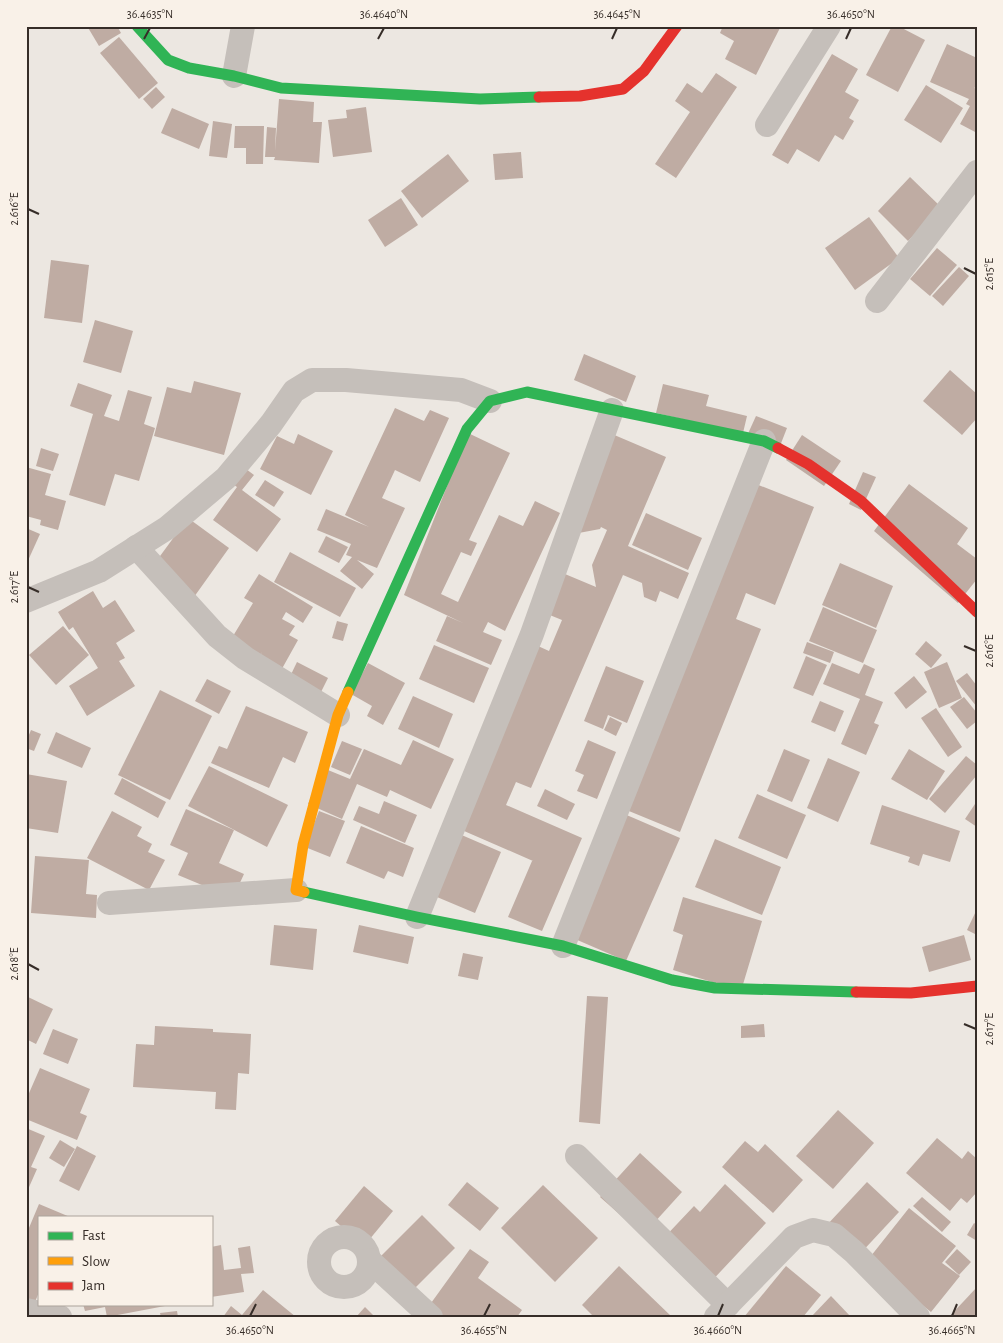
<svg xmlns="http://www.w3.org/2000/svg" width="1003" height="1343" font-family="'Alegreya Sans',sans-serif">
  <rect width="100%" height="100%" fill="#ece7e1"/>
  <!-- building -->
  <g fill="#bfaca3">
    <polygon points="87,26 117,26 121,33 99,46"/>
    <polygon points="723,26 781,26 756,75 725,59 734,41 720,33"/>
    <polygon points="892,26 898,26 925,40 898,92 866,75"/>
    <polygon points="119,37 158,83 139,99 100,53"/>
    <polygon points="947,44 977,58 977,82 974,89 977,84 977,133 960,124 970,106 966,104 969,99 930,82"/>
    <polygon points="832,54 858,69 845,92 859,100 849,118 854,121 843,140 835,135 819,162 797,149 788,164 772,155"/>
    <polygon points="716,73 737,87 676,178 655,164 690,112 675,101 687,83 702,93"/>
    <polygon points="926,85 963,108 941,143 904,120"/>
    <polygon points="156,87 165,97 152,109 143,99"/>
    <polygon points="279,99 314,102 313,122 322,122 319,163 274,160 275,157 265,157 267,127 276,128 275,151"/>
    <polygon points="366,107 372,152 333,157 328,120 347,118 346,110"/>
    <polygon points="172,108 209,124 199,149 161,133"/>
    <polygon points="213,121 232,124 227,158 209,156"/>
    <polygon points="235,126 264,126 263,164 246,164 246,148 234,148"/>
    <polygon points="521,152 523,178 495,180 493,154"/>
    <polygon points="448,154 469,181 422,218 401,191"/>
    <polygon points="910,177 941,207 908,241 878,211"/>
    <polygon points="401,198 418,225 385,247 368,220"/>
    <polygon points="869,217 899,258 855,290 825,248"/>
    <polygon points="937,248 957,265 930,296 910,279"/>
    <polygon points="51,260 89,265 82,323 44,318"/>
    <polygon points="959,267 969,276 943,306 932,296"/>
    <polygon points="95,320 133,331 121,373 83,362"/>
    <polygon points="584,354 636,376 626,402 574,380"/>
    <polygon points="950,370 977,394 977,418 962,435 923,401"/>
    <polygon points="194,381 241,393 224,455 154,436 167,387 191,393"/>
    <polygon points="78,383 112,395 104,416 119,421 128,390 152,397 144,424 155,428 139,481 115,474 105,506 69,495 93,414 70,406"/>
    <polygon points="663,384 709,395 706,406 747,416 743,433 656,413"/>
    <polygon points="395,408 424,421 430,410 449,418 420,482 395,470 382,498 405,508 377,568 357,560 374,574 362,589 340,571 352,557 346,555 351,544 317,530 326,509 369,527 345,515"/>
    <polygon points="756,416 787,428 778,451 746,438"/>
    <polygon points="468,433 510,453 469,540 477,543 471,556 461,552 441,594 458,602 499,515 523,526 535,501 560,513 505,631 488,622 483,632 502,640 491,665 436,641 447,616 463,623 404,595"/>
    <polygon points="298,434 333,451 311,495 260,469 277,436 294,444"/>
    <polygon points="612,434 666,457 628,546 689,573 678,599 660,591 656,602 644,597 642,583 623,575 531,788 516,782 506,805 582,838 542,931 508,917 532,861 533,861 448,824 527,641 549,651 562,620 535,609 553,569 596,587 592,565 607,530 601,527 600,529 568,535"/>
    <polygon points="802,435 841,461 824,486 786,460"/>
    <polygon points="41,448 59,454 53,471 36,466"/>
    <polygon points="26,467 51,474 45,495 66,501 58,530 40,525 41,520 26,516"/>
    <polygon points="246,469 254,475 242,490 281,519 257,552 213,520 237,487 234,485"/>
    <polygon points="863,472 876,477 861,510 849,504"/>
    <polygon points="265,480 284,492 274,507 255,495"/>
    <polygon points="751,482 814,507 775,605 746,593 736,619 761,629 680,832 624,809"/>
    <polygon points="909,484 968,528 957,544 977,559 977,579 958,603 874,531"/>
    <polygon points="646,513 702,538 688,570 632,545"/>
    <polygon points="188,518 229,548 194,597 152,567"/>
    <polygon points="26,528 40,534 26,565"/>
    <polygon points="326,536 348,547 339,563 318,552"/>
    <polygon points="290,552 356,588 340,617 274,582"/>
    <polygon points="840,563 893,586 876,628 822,605"/>
    <polygon points="259,574 313,607 303,623 286,612 282,619 295,626 289,635 298,640 274,683 252,671 262,652 255,663 227,646 253,603 244,598"/>
    <polygon points="93,591 103,608 115,600 135,631 116,643 125,658 119,661 135,686 87,716 69,686 98,668 73,627 69,630 58,612"/>
    <polygon points="823,607 877,630 863,663 809,641"/>
    <polygon points="337,621 348,624 343,641 332,638"/>
    <polygon points="63,626 89,655 56,685 29,655"/>
    <polygon points="926,641 942,655 931,668 915,654"/>
    <polygon points="807,642 834,652 830,663 803,653"/>
    <polygon points="434,645 489,668 474,703 419,679"/>
    <polygon points="806,656 827,665 813,696 793,688"/>
    <polygon points="297,662 328,678 315,704 284,689"/>
    <polygon points="947,662 962,698 939,708 924,672"/>
    <polygon points="368,663 405,683 383,725 367,716 372,706 351,694"/>
    <polygon points="832,663 859,674 864,664 875,669 865,695 883,702 874,723 879,725 866,755 841,744 860,699 823,684"/>
    <polygon points="606,666 644,681 627,723 608,715 603,729 584,721"/>
    <polygon points="967,673 977,686 977,707 956,681"/>
    <polygon points="914,676 927,692 906,709 894,693"/>
    <polygon points="207,679 231,691 219,714 195,701"/>
    <polygon points="160,690 212,716 170,800 118,775"/>
    <polygon points="413,696 453,714 439,748 398,729"/>
    <polygon points="964,697 977,713 977,721 967,729 950,707"/>
    <polygon points="820,701 844,711 835,732 811,722"/>
    <polygon points="246,706 308,732 295,763 283,757 269,788 211,763 219,746 227,749"/>
    <polygon points="936,708 962,747 948,757 921,718"/>
    <polygon points="610,717 622,723 616,736 604,730"/>
    <polygon points="31,730 41,734 34,751 26,748 26,742"/>
    <polygon points="56,732 91,748 82,768 47,753"/>
    <polygon points="413,740 454,759 431,809 390,790 387,797 357,784 342,819 308,804 323,768 350,779 364,749 401,765"/>
    <polygon points="588,740 616,752 597,799 577,791 584,775 575,771"/>
    <polygon points="342,741 362,749 350,775 331,767"/>
    <polygon points="784,749 810,760 792,802 767,791"/>
    <polygon points="909,749 945,771 927,800 891,779"/>
    <polygon points="966,756 977,765 977,775 945,813 929,799"/>
    <polygon points="828,758 860,772 838,822 807,808"/>
    <polygon points="209,766 288,805 267,847 188,806"/>
    <polygon points="26,774 67,781 58,833 26,828"/>
    <polygon points="122,778 166,802 158,818 114,794"/>
    <polygon points="545,789 575,804 567,820 537,806"/>
    <polygon points="757,794 806,815 787,859 738,838"/>
    <polygon points="384,801 417,815 405,843 353,820 359,806 379,814"/>
    <polygon points="977,801 977,827 965,819"/>
    <polygon points="882,805 960,831 950,862 923,854 919,866 908,862 910,857 870,844"/>
    <polygon points="186,809 234,830 219,863 244,874 233,898 178,875 188,853 170,845"/>
    <polygon points="112,811 142,827 137,836 152,844 148,852 165,860 149,890 87,858"/>
    <polygon points="319,811 345,821 330,857 305,847"/>
    <polygon points="622,813 680,838 626,961 568,936"/>
    <polygon points="361,826 414,848 403,877 388,871 384,879 346,863"/>
    <polygon points="457,833 501,852 475,913 425,892"/>
    <polygon points="715,839 781,867 762,915 695,887"/>
    <polygon points="35,856 89,860 86,894 97,895 96,918 31,913"/>
    <polygon points="683,897 762,921 741,991 673,970 683,935 673,931"/>
    <polygon points="977,909 977,935 967,930"/>
    <polygon points="274,925 317,929 313,970 270,965"/>
    <polygon points="359,925 414,937 408,964 353,952"/>
    <polygon points="964,935 971,960 929,972 922,947"/>
    <polygon points="463,953 483,957 478,980 458,976"/>
    <polygon points="26,996 53,1009 36,1044 26,1039"/>
    <polygon points="587,996 608,997 600,1124 579,1122"/>
    <polygon points="764,1024 765,1037 741,1038 741,1026"/>
    <polygon points="155,1026 213,1029 213,1032 251,1034 249,1074 238,1073 236,1110 215,1109 216,1092 133,1087 136,1044 154,1045"/>
    <polygon points="53,1029 78,1039 68,1064 43,1054"/>
    <polygon points="40,1068 90,1089 80,1113 87,1116 77,1140 26,1119 26,1100"/>
    <polygon points="838,1110 874,1143 833,1189 796,1156"/>
    <polygon points="26,1128 45,1136 31,1167 37,1169 26,1194"/>
    <polygon points="937,1138 962,1159 968,1151 977,1159 977,1174 975,1176 977,1177 977,1192 967,1203 961,1198 950,1211 906,1173"/>
    <polygon points="60,1140 75,1149 64,1167 49,1158"/>
    <polygon points="745,1141 758,1152 765,1144 803,1180 773,1213 722,1167"/>
    <polygon points="77,1146 96,1156 79,1191 59,1181"/>
    <polygon points="640,1153 682,1192 643,1235 600,1197"/>
    <polygon points="467,1182 499,1208 480,1231 448,1205"/>
    <polygon points="867,1182 899,1212 858,1256 826,1226"/>
    <polygon points="725,1184 766,1223 707,1286 660,1242 694,1206 700,1212"/>
    <polygon points="543,1185 598,1238 555,1282 501,1228"/>
    <polygon points="364,1186 393,1211 364,1246 335,1221"/>
    <polygon points="922,1197 951,1222 942,1232 913,1206"/>
    <polygon points="39,1204 70,1217 39,1217 39,1292 35,1302 26,1299 26,1235"/>
    <polygon points="909,1208 956,1246 942,1263 960,1276 931,1312 867,1261"/>
    <polygon points="422,1215 455,1248 410,1293 377,1260"/>
    <polygon points="974,1223 977,1225 977,1241 967,1235"/>
    <polygon points="221,1245 224,1270 241,1268 238,1248 250,1246 254,1273 241,1274 244,1292 211,1297 211,1247"/>
    <polygon points="470,1249 489,1262 478,1278 522,1310 517,1317 421,1317"/>
    <polygon points="957,1249 971,1262 959,1275 945,1262"/>
    <polygon points="619,1266 672,1317 594,1317 582,1305"/>
    <polygon points="786,1266 821,1295 803,1317 744,1317"/>
    <polygon points="977,1287 977,1317 949,1317"/>
    <polygon points="263,1290 296,1317 223,1317 231,1306 242,1315"/>
    <polygon points="831,1296 851,1317 811,1317"/>
    <polygon points="83,1304 165,1304 165,1306 107,1317 105,1307 85,1311"/>
    <polygon points="365,1307 375,1317 356,1317"/>
    <polygon points="177,1311 178,1317 161,1317 160,1313"/>
  </g>
  <g fill="none" stroke-linecap="round" stroke-linejoin="round">
    <!-- street -->
    <g stroke="#c5bfba" stroke-width="24">
      <polyline points="234,76 243,26"/>
      <polyline points="767,125 829,26"/>
      <polyline points="877,301 977,172"/>
      <polyline points="136,547 217,636 245,658 338,715"/>
      <polyline points="26,601 99,571 167,528 226,478 271,424 294,391 312,380 346,380 461,390 490,401"/>
      <polyline points="109,903 296,890"/>
      <polyline points="417,917 532,634 612,410"/>
      <polyline points="563,946 764,441"/>
      <polyline points="577,1156 728,1305"/>
      <circle cx="344" cy="1262" r="25"/>
      <polyline points="369,1260 431,1317"/>
      <polyline points="26,1310 60,1317"/>
      <polyline points="716,1317 794,1237 813,1230 834,1235 854,1252 918,1317"/>
    </g>
    <!-- fast -->
    <g stroke="#30b455" stroke-width="11">
      <polyline points="137,26 168,60 189,68 234,76 281,88 480,99 539,97"/>
      <polyline points="348,692 467,429 490,401 527,392 764,441 778,448"/>
      <polyline points="304,892 417,917 563,946 672,980 715,988 856,992"/>
    </g>
    <!-- slow -->
    <polyline stroke="#ff9f0a" stroke-width="11" points="304,892 296,890 303,845 338,715 348,692"/>
    <!-- jam -->
    <g stroke="#e5322d" stroke-width="11">
      <polyline points="539,97 580,96 623,89 644,71 677,26"/>
      <polyline points="778,448 808,464 861,501 977,612"/>
      <polyline points="856,992 911,993 977,986"/>
    </g>
  </g>
  <!-- ticks -->
  <path fill="none" stroke="#362d28" stroke-width="2" d="M144 39 150 28M378 39 384 28M612 39 617 28M846 39 851 28M28 209 39 214M964 268 976 274M28 587 39 592M964 646 976 651M28 964 39 970M964 1024 976 1029M250 1316 256 1304M484 1316 490 1304M718 1316 723 1304M952 1316 957 1304"/>
  <!-- border -->
  <rect width="1003" height="1343" fill="none" stroke="#f9f1e8" stroke-width="55"/>
  <!-- legend -->
  <rect x="38" y="1216" width="175" height="90" fill="#f9f1e8" stroke="#aba39b"/>
  <rect x="48" y="1232" width="25" height="8" fill="#30b455" stroke="#aba39b"/>
  <text x="82" y="1240" font-size="15" fill="#362d28">Fast</text>
  <rect x="48" y="1257" width="25" height="8" fill="#ff9f0a" stroke="#aba39b"/>
  <text x="82" y="1266" font-size="15" fill="#362d28">Slow</text>
  <rect x="48" y="1282" width="25" height="8" fill="#e5322d" stroke="#aba39b"/>
  <text x="82" y="1290" font-size="15" fill="#362d28">Jam</text>
  <rect x="28" y="28" width="948" height="1288" fill="none" stroke="#362d28" stroke-width="2"/>
  <g font-size="12" text-anchor="middle" fill="#362d28">
    <text x="150" y="18">36.4635°N</text>
    <text x="384" y="18">36.4640°N</text>
    <text x="617" y="18">36.4645°N</text>
    <text x="851" y="18">36.4650°N</text>
    <text transform="translate(14 209) rotate(-90)" y="4">2.616°E</text>
    <text transform="translate(989 274) rotate(-90)" y="4">2.615°E</text>
    <text transform="translate(14 587) rotate(-90)" y="4">2.617°E</text>
    <text transform="translate(989 651) rotate(-90)" y="4">2.616°E</text>
    <text transform="translate(14 964) rotate(-90)" y="4">2.618°E</text>
    <text transform="translate(989 1029) rotate(-90)" y="4">2.617°E</text>
    <text x="250" y="1334">36.4650°N</text>
    <text x="484" y="1334">36.4655°N</text>
    <text x="718" y="1334">36.4660°N</text>
    <text x="952" y="1334">36.4665°N</text>
  </g>
</svg>
